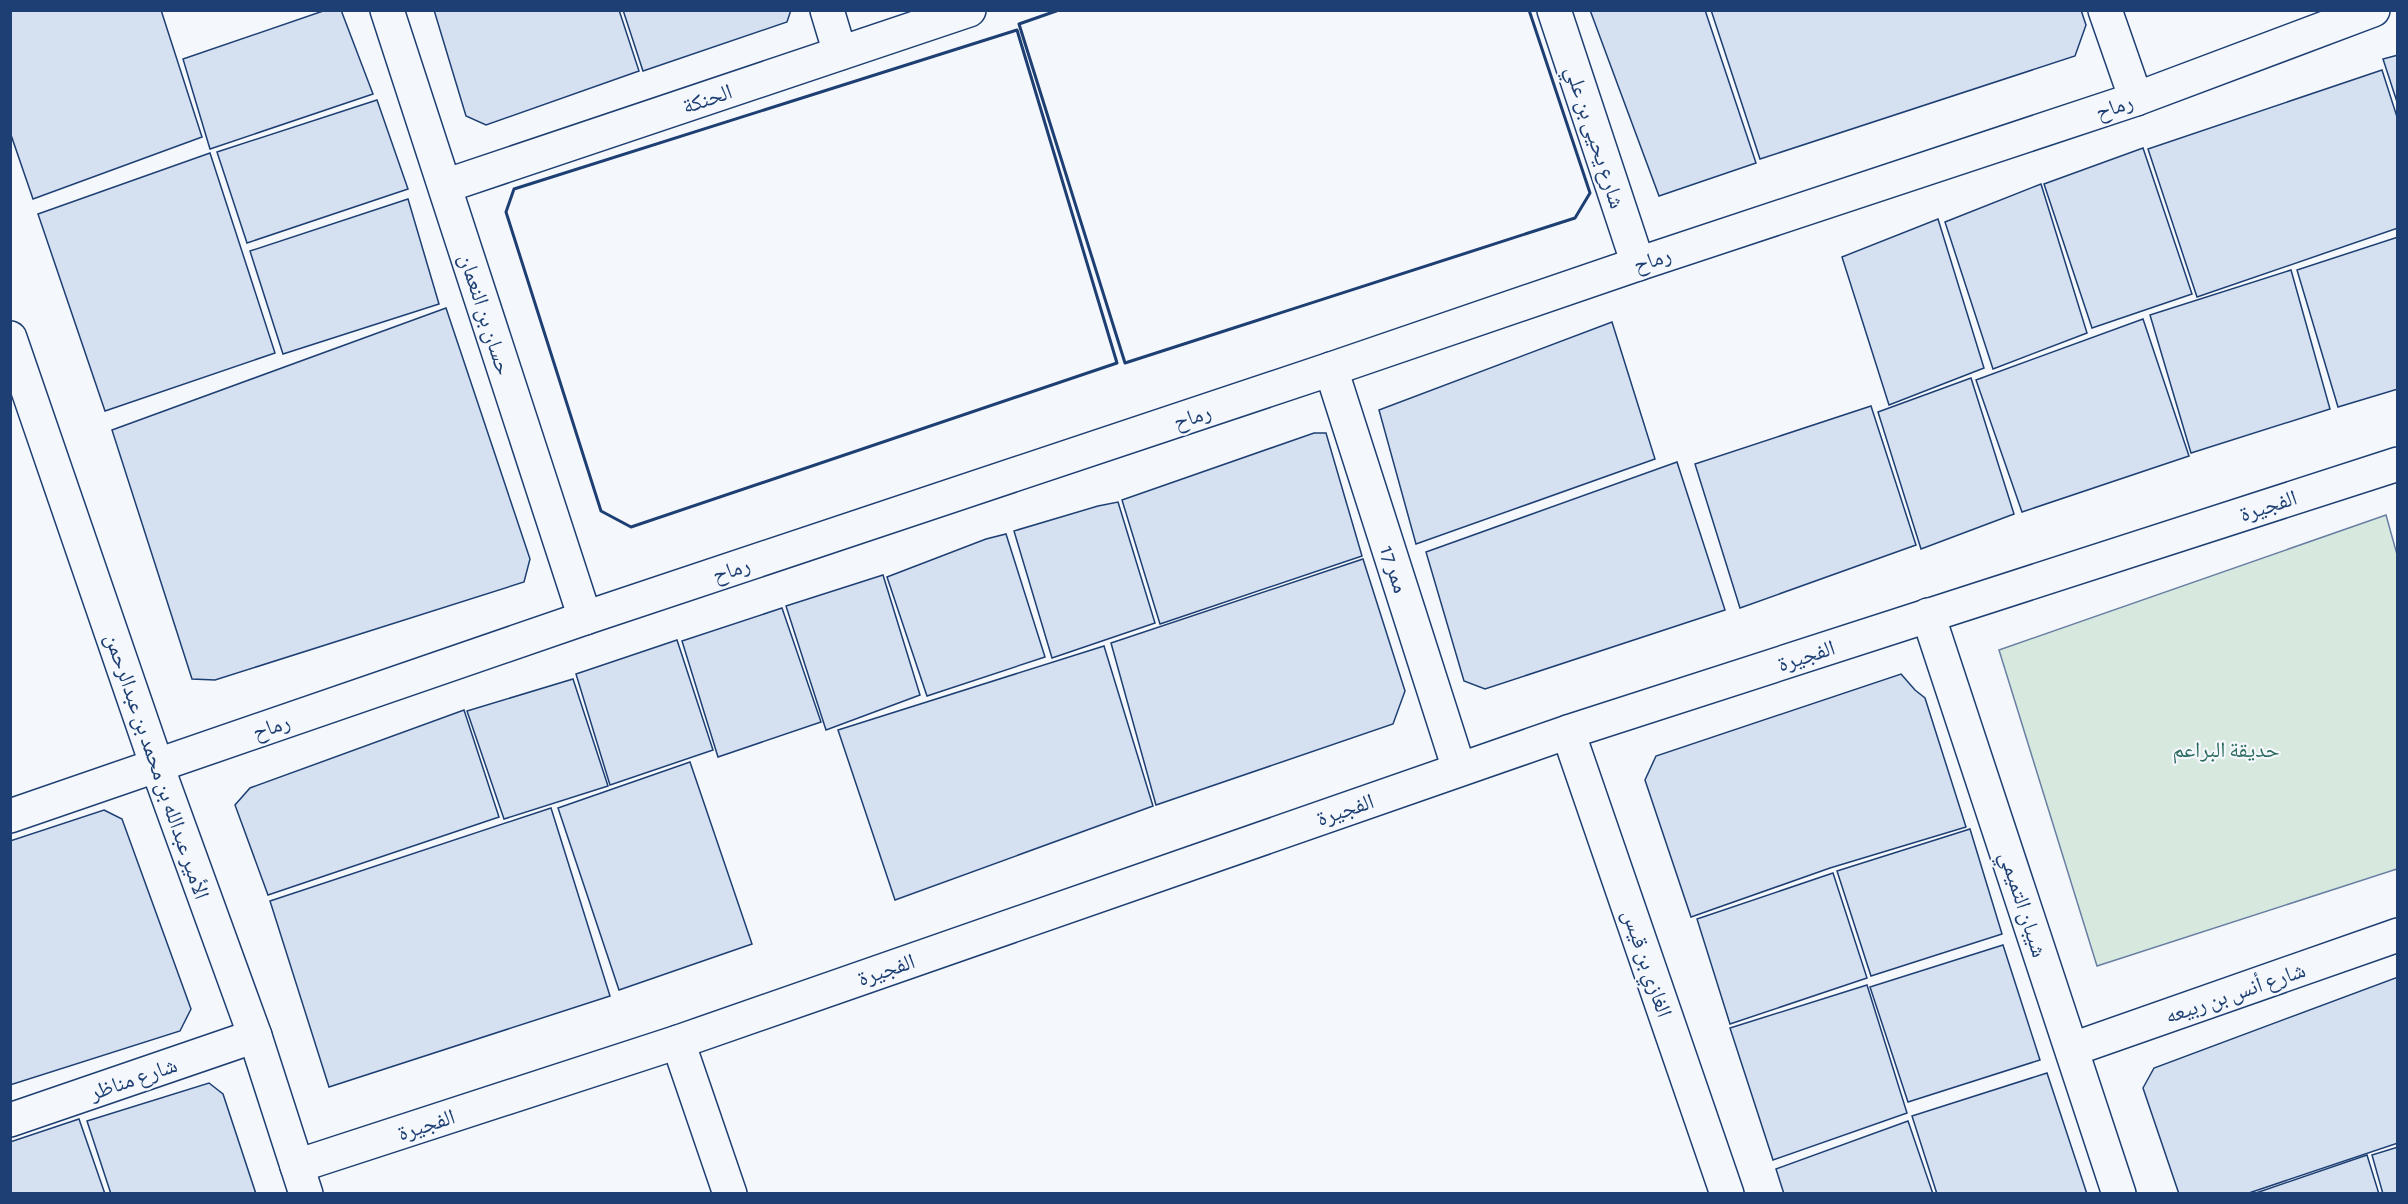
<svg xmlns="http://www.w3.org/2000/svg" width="2408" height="1204" font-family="'Alegreya Sans','Noto Naskh Arabic',sans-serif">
  <rect width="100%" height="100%" fill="#f4f7fb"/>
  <!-- green -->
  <polygon fill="#d7e8df" stroke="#687fa3" stroke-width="1.5" points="2386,515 2398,558 2397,869 2097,966 1999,650"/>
  <!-- building -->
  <g fill="#d5e0f0" stroke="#1d3f73" stroke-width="1.5">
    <polygon points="10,10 161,10 202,137 33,199 10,132"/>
    <polygon points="326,10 341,10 373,94 210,149 183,59"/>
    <polygon points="434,10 619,10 639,71 486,125 466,116"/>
    <polygon points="623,10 791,10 787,22 643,71"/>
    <polygon points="1590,10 1705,10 1756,163 1659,196"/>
    <polygon points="1711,10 2081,10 2086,25 2075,56 1760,159"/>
    <polygon points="2398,55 2398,105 2383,59"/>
    <polygon points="2382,70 2398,120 2398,228 2197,297 2148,149"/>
    <polygon points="377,100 408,189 247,243 217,152"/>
    <polygon points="2143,148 2192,294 2092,328 2044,184"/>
    <polygon points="210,153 275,353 105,411 38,214"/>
    <polygon points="2041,184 2087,333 1993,369 1945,222"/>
    <polygon points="408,199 439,304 283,354 250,251"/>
    <polygon points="1938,219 1984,368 1889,405 1842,257"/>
    <polygon points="2398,237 2398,389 2338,407 2297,270"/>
    <polygon points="2291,270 2330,409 2191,453 2150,315"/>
    <polygon points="446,308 530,559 524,582 215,680 192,679 112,430"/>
    <polygon points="2143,319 2189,456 2022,512 1976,380"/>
    <polygon points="1612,322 1655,459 1416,544 1379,410"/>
    <polygon points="1971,378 2014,514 1921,549 1878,412"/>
    <polygon points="1871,406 1916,545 1740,608 1695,464"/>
    <polygon points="1314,433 1326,433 1362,556 1160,624 1122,500"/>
    <polygon points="1677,462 1725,610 1485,689 1464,681 1426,552"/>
    <polygon points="1118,502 1155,623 1052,658 1014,531 1098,506"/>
    <polygon points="1006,534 1045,657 927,696 887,577 986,539"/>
    <polygon points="1363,559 1405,691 1393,724 1156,805 1111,643"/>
    <polygon points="883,575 920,695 826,730 786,606"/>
    <polygon points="782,608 821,722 718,757 682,641"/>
    <polygon points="677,640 713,750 610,785 576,674"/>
    <polygon points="1104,646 1153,806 895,900 838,730"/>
    <polygon points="1901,674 1915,690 1925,698 1966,827 1830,868 1691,917 1645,780 1656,756"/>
    <polygon points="573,679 608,786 504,819 467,711"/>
    <polygon points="464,710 499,817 268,895 235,805 250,788"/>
    <polygon points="690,762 752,944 619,990 558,808"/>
    <polygon points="551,808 610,996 329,1087 270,901"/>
    <polygon points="104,810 122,819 191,1009 180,1031 10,1085 10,841"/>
    <polygon points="1970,829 2002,934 1871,976 1837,871"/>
    <polygon points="1833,873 1867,978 1730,1024 1697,919"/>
    <polygon points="2003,945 2040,1060 1908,1102 1870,987"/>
    <polygon points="2398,977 2398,1143 2246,1194 2179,1194 2143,1088 2154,1068"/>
    <polygon points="1867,985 1907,1113 1773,1160 1730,1028"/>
    <polygon points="2047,1073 2087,1194 1937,1194 1912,1116"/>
    <polygon points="209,1083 223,1094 256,1194 111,1194 87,1121"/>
    <polygon points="79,1119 105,1194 10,1194 10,1142"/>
    <polygon points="1908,1121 1933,1194 1784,1194 1776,1169"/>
    <polygon points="2398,1147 2398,1194 2383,1194 2372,1155"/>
    <polygon points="2367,1155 2379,1194 2253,1194"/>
  </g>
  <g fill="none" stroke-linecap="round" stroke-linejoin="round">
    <!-- minor casing -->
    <g stroke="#1d3f73" stroke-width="36">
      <g id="minor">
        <polyline points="387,10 585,618"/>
        <polyline points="827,10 840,53"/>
        <polyline points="1554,10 1638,264"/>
        <polyline points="2105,10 2136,99"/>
        <polyline points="445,186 969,10"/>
        <polyline points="10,338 157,766 255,1036 306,1194"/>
        <polyline points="1331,369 1459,769"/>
        <polyline points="1928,615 2119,1194"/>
        <polyline points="1568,732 1727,1194"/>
        <polyline points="10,816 585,618 1331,369 1638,264 2136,99 2373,10"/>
        <polyline points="678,1042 730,1194"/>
        <polyline points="2073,1049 2398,935"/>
        <polyline points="10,1120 255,1036"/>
        <polyline points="297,1166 678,1042 1568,732 2398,464"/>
      </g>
    </g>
    <!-- minor -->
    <use href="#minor" stroke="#f4f7fb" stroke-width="33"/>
    <!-- wall -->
    <g stroke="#1d3f73" stroke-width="3">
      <polyline points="1059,10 1019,24 1125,363 1575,218 1590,193 1529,10"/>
      <polygon points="1017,30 1117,363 631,527 601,511 506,212 514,189"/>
    </g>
  </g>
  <g text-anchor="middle" stroke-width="4.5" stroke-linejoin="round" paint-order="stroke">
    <!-- street labels -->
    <g font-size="22" fill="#1d3f73" stroke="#f4f7fb">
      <text transform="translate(707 98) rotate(-19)" y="8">الحنكة</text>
      <text transform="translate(2114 106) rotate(-19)" y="8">رماح</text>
      <text transform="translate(1596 137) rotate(72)" y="8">شارع يحيى بن علي</text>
      <text transform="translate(1652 259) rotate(-18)" y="8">رماح</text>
      <text transform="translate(486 314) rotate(72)" y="8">حسان بن النعمان</text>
      <text transform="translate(1192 416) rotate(-18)" y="8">رماح</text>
      <text transform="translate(2268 505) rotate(-18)" y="8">الفجيرة</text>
      <text transform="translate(731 569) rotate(-18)" y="8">رماح</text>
      <text transform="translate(1395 569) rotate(72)" y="8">ممر 17</text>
      <text transform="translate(1806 655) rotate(-18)" y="8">الفجيرة</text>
      <text transform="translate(271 726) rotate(-19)" y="8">رماح</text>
      <text transform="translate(158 766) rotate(71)" y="8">الأمير عبدالله بن محمد بن عبدالرحمن</text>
      <text transform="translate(1345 809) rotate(-19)" y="8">الفجيرة</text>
      <text transform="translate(2024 904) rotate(72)" y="8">شيبان التميمي</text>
      <text transform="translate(1648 963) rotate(71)" y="8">الغازي بن قيس</text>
      <text transform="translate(886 969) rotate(-19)" y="8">الفجيرة</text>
      <text transform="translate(2235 992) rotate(-19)" y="8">شارع أنس بن ربيعه</text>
      <text transform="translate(133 1078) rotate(-19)" y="8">شارع مناظر</text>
      <text transform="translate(426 1124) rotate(-18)" y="8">الفجيرة</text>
    </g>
    <!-- park labels -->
    <g font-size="22" fill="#2c6c60" stroke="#f4f7fb">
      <text x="2226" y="757">حديقة البراعم</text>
    </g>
  </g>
  <!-- border -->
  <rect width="2408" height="1204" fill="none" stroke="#1d3f73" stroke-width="24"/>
</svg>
